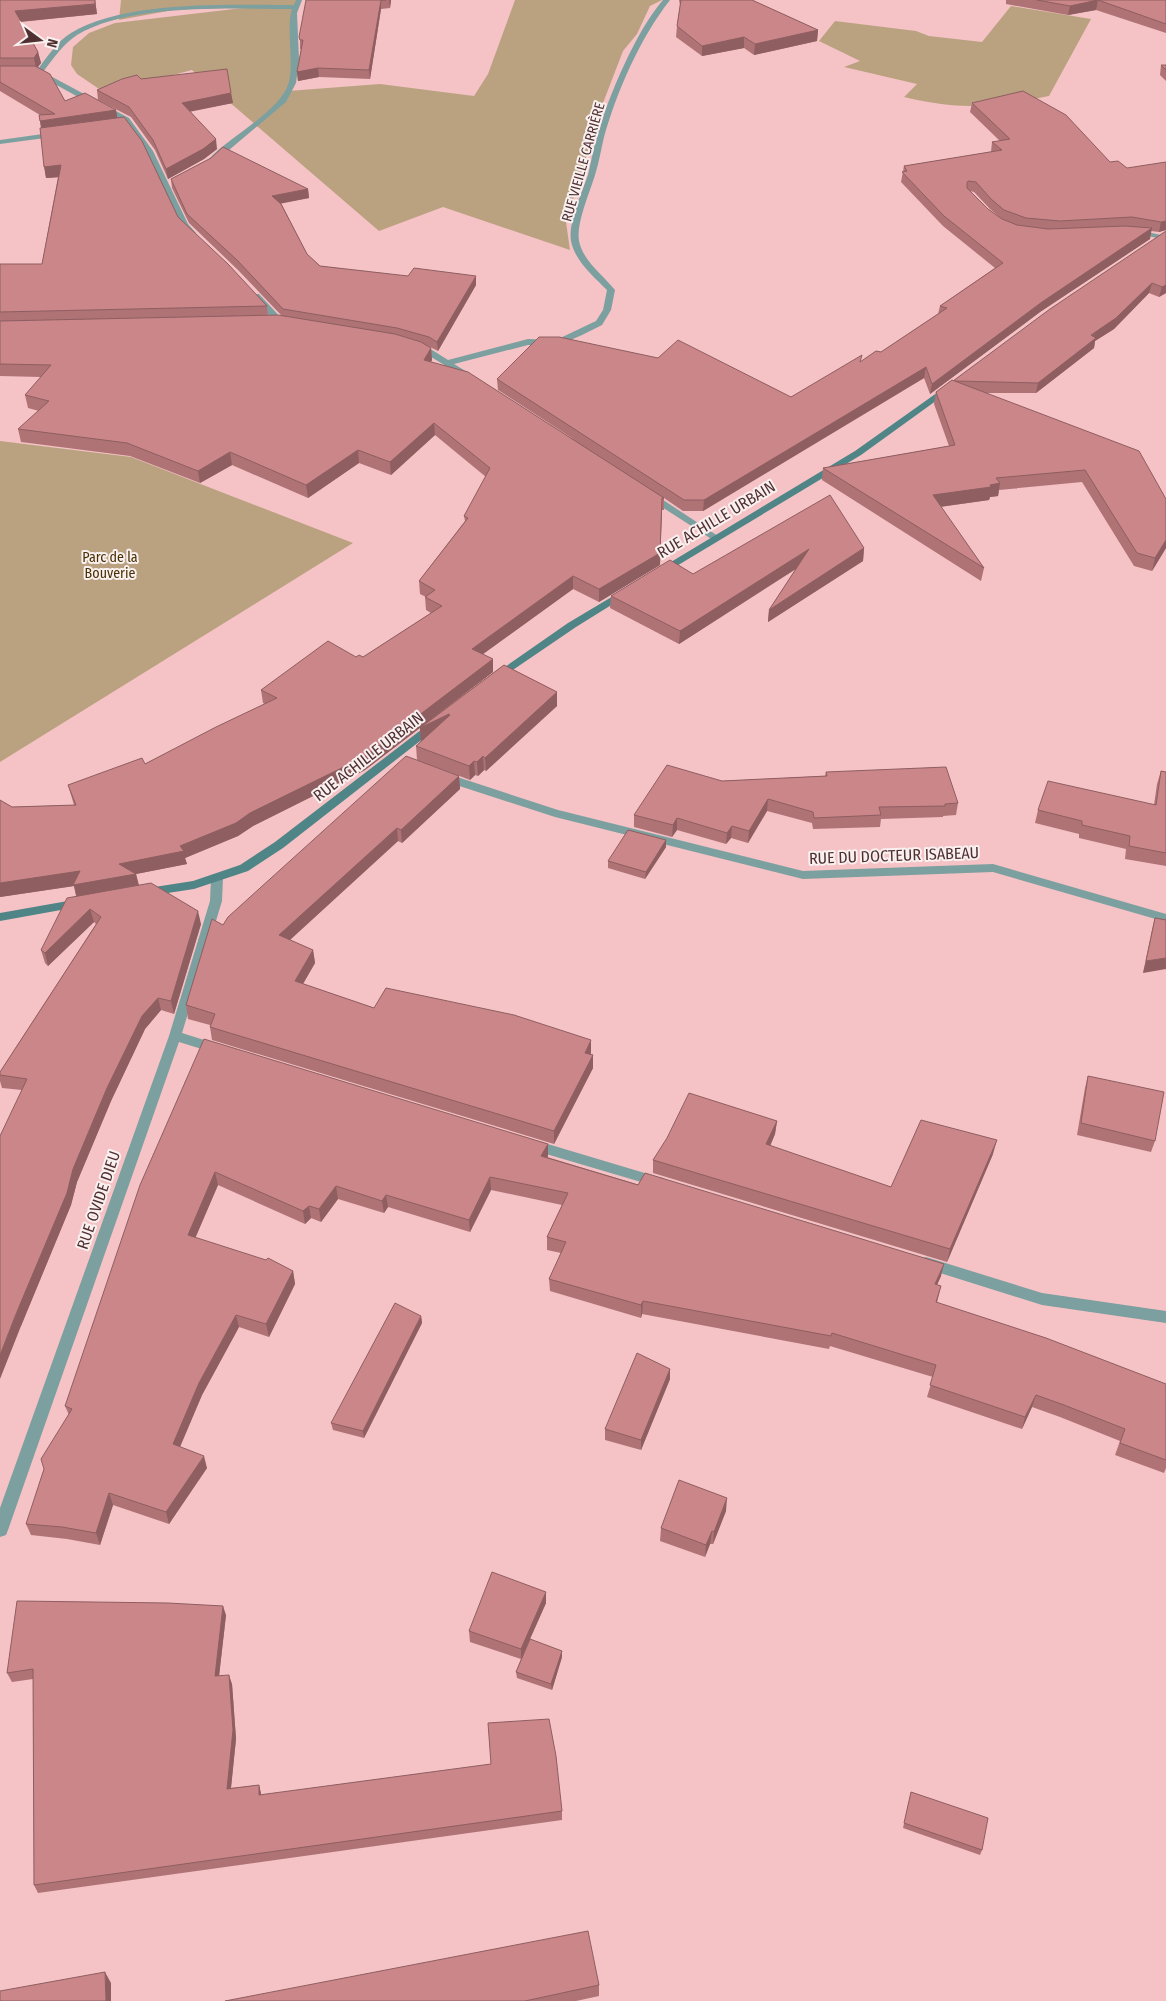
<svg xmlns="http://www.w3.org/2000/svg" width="1166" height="2001" font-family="'Fira Sans Condensed',sans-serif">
  <rect width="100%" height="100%" fill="#f5c3c5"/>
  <!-- green -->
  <g fill="#baa281">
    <polygon points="121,0 299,0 296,7 295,60 288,91 380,84 474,96 488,74 515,0 662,0 650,6 637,34 623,51 603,103 566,222 570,250 443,207 379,231 192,70 105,93 77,74 71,65 73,47 89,33 115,23 251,7 173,10 119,20"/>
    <path d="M1011 6 1091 19 1049 96C991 107 962 111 904 97L917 84 844 67 860 61 819 41 835 21 916 31 929 36 982 42Z"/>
    <polygon points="0,441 131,457 353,543 0,762"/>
  </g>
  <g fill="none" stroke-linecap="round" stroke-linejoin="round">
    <!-- street -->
    <g fill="#7c9f9f" fill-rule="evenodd">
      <path d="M296 0H302L297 13 299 60 296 83 286 102 216 161 209 159C230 136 281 111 289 82 294 60 286 26 292 9 230 9 131 3 77 35 63 44 53 59 43 72L129 118 153 151 188 224 196 233 195 235H189L180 225 145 151 123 122 35 73C46 59 56 42 71 33 125 0 230 5 294 5Z"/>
      <path d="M663 0H670C640 38 617 91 604 137 601 150 599 162 595 175 590 192 576 223 579 241 583 261 603 275 615 290L611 310 602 325 582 335 557 346 528 345 454 364 472 375 473 377 469 380 423 352 414 350 413 348 417 345 429 348 448 360 528 339 556 340 596 321 603 310 607 290C594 277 575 261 571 241 568 223 582 192 588 175 591 162 593 150 597 137 608 97 636 31 663 0Z"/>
      <polygon points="57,132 61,134 60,136 0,144 0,140"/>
      <polygon points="1133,229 1161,235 1165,237 1161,239 1136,233 1133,233"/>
      <polygon points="253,294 259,294 283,320 283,324 277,324 253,298"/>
      <polygon points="651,493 654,494 721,538 719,540 713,540 648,498 646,496"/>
      <polygon points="445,773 558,810 803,871 993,864 1166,914 1166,922 993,872 803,879 555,817 441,780 439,777"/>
      <polygon points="217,874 223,878 222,901 182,1033 223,1046 224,1049 223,1052 218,1054 179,1042 8,1530 6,1535 0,1537 0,1508 169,1036 210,901 211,878"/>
      <polygon points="531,1139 658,1177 663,1178 665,1182 663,1186 658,1187 526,1148 524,1144 526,1140"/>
      <polygon points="926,1257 1042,1293 1166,1311 1166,1323 1042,1305 921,1267 919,1263 921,1259"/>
    </g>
    <!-- secondary -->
    <g fill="#4f8586" fill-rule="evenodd">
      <polygon points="948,385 952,388 951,390 861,455 665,573 661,574 656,571 855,451"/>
      <polygon points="625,589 629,590 629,594 576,627 501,678 493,678 492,676 568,623"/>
      <polygon points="434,722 439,725 438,727 283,848 248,871 194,889 148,896 142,892 148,888 193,881 240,865 275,842 430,723"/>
      <polygon points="79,899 85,903 83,906 0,921 0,913"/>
    </g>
  </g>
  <!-- wall -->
  <g fill="#af7376" fill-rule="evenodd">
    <path d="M0 0H95L97 14 21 22 38 52 41 63 38 67 65 101 118 118 178 217 267 306 268 315H281L238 270 189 223 172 188 171 179 308 189 309 198 281 203 307 254 320 266 476 285 438 351 428 346 431 348 432 360 431 362 575 440 498 390 497 379 791 397 881 352 938 314 940 306 995 268 943 226 901 182 904 166 991 152 992 142 1000 141 970 112 972 103 1110 162 1127 168 1166 230 1159 232 1151 231 1150 239 1040 312 930 394 924 378 703 511H683L664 498V510H662L660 565 599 602 573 589 483 654 493 672 365 770 253 826 238 836 185 858 187 864 136 874 139 885 201 924 174 1014 161 1010 145 1029 111 1101 77 1182 71 1205 21 1326 22 1090 2 1088 0 1081V1072L96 924 94 922 48 966 45 963 41 950 76 896 74 886 0 897V800L12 807 74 805 68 785 145 764 265 704 263 703 261 690 356 657H363L431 613 426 610 425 597H426L420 594 419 581 465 521 464 516 486 477 435 435 391 475 359 463 308 498 232 465 200 483 130 456 21 442 18 429 39 411 28 408 25 395 41 377 0 376V264H42L58 177 46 178 41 128 40 121V115L0 91ZM970 191 974 192 990 209 1003 220 988 209Z"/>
    <polygon points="306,0 391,0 390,8 381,9 370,79 319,77 298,81 297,72 301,49 300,49 300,40"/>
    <polygon points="679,0 752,0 818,30 817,41 754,55 744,48 702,56 676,37 677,26 680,5"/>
    <polygon points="1006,0 1166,0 1166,33 1096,10 1068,15 1006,4"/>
    <polygon points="1161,65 1166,65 1166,81 1160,75"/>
    <polygon points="97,90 231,93 233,103 190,111 217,149 204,159 168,179 155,150 131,117 98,100"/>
    <polygon points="1166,231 1166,293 1159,297 1149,293 1114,329 1095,341 1094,348 1036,393 985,393 1166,499 1166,548 1152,571 1134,566 1082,482 999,490 998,496 990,497 989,500 940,507 984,568 981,581 822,480 823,468 949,446 934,404 936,392 953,381"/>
    <polygon points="864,548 863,561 768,622 769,610 796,569 679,644 610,608 611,596 693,574"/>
    <polygon points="504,665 557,692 557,706 486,771 484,770 478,776 475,775 470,780 428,764 459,776 460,789 402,843 398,841 290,940 313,950 315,963 303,984 374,1008 591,1053 591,1054 593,1055 593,1068 554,1144 212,1040 210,1027 210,1025 188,1019 186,1005 223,925 417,760 416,746 421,741 420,728"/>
    <polygon points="1161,771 1166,772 1166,866 1125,859 1126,849 1079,838 1079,834 1035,823 1038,810 1154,805 1157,784"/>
    <polygon points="826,772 958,803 956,815 943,816 943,817 881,819 880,827 813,829 812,823 767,811 748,843 731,838 726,844 677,830 672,837 634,827 634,815 722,781 825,776"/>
    <polygon points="666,840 666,847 645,879 608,868 608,861"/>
    <polygon points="1155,918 1166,920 1143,973 1152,930"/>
    <polygon points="204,1039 548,1156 547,1157 941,1276 937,1285 941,1286 937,1303 1166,1384 1166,1468 1164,1473 1115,1455 1120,1441 1060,1417 1032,1407 1022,1429 927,1397 933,1377 830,1346 829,1349 642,1314 641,1318 550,1291 549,1279 561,1253 547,1250 547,1237 562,1205 491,1190 470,1232 388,1207 384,1213 338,1199 321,1222 311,1218 305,1224 218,1185 195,1238 293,1271 295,1284 269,1337 239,1327 202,1395 180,1447 207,1468 169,1524 113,1505 100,1545 67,1539 31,1535 26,1524 69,1415 65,1406"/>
    <polygon points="1088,1076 1155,1141 1151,1152 1077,1135 1085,1088"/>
    <polygon points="777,1121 775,1134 770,1146 891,1187 993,1154 947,1262 653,1173 653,1160"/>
    <polygon points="421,1316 422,1323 364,1438 333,1430 331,1423"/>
    <polygon points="670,1369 670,1379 641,1450 605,1440 605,1429"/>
    <polygon points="726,1511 713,1544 710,1544 705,1557 660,1541 661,1528"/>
    <polygon points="546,1592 546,1603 530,1639 562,1657 552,1690 517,1678 516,1672 521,1659 470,1642 469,1631"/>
    <polygon points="226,1615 219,1676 232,1684 236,1739 231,1788 259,1785 261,1795 562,1811 562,1820 38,1893 34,1885 33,1679 12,1682 7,1673"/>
    <polygon points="911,1792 982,1850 980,1855 903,1828"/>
    <polygon points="599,1985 599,1996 576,2001 225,2001"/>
  </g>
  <!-- shaded-wall -->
  <g fill="#8e5e60">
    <polygon points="95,0 97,14 17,22 15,11"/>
    <polygon points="381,0 381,9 370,79 369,70"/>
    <polygon points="389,0 391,0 390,8"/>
    <polygon points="1098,0 1096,10 1068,15 1070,6"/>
    <polygon points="818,30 817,41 754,55 755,44"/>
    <polygon points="744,37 744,48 702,56 702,46"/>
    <polygon points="38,52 41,63 36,69 34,58"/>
    <polygon points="318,68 319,77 298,81 297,72"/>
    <polygon points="231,93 233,103 184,113 182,103"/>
    <polygon points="116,110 118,121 42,132 40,121"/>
    <polygon points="216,139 217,149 204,159 168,179 166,169"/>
    <polygon points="61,165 63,177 46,178 44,167"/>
    <polygon points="308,189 309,198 274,205 272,196"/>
    <polygon points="1166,221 1166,230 1159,232 1161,222"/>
    <polygon points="1152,228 1150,239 1040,312 930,394 932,384 1042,302"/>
    <polygon points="476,276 476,285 438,351 437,342"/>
    <polygon points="1152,283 1149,293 1114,329 1095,341 1094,348 1036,393 1038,383"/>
    <polygon points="1166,285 1166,293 1159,297 1162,287"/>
    <polygon points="431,348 432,360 425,372 424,360"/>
    <polygon points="926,367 924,378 703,511 704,500"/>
    <polygon points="434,423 435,435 391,475 390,462"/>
    <polygon points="358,450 359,463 308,498 306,485"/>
    <polygon points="230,452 232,465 200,483 198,471"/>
    <polygon points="1000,483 998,496 990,497 989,500 931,508 933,495"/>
    <polygon points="662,498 660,565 599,602 599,589"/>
    <polygon points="1166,540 1166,548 1152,571 1155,558"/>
    <polygon points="864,548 863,561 768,622 769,610"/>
    <polygon points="809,549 808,561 679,644 680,631"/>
    <polygon points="573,576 573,589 472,662 472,649"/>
    <polygon points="493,659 493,672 365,770 253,826 238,836 185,858 187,864 136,874 139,887 77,898 74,886 0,897 0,883 119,864 180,846 250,813"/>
    <polygon points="557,692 557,706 486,771 485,758"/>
    <polygon points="449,714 450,727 421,742 420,728"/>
    <polygon points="483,756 484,770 478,776 477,762"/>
    <polygon points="474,761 475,775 470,780 469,766"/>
    <polygon points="459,776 460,789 402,843 401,830"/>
    <polygon points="768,799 767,811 748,843 749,831"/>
    <polygon points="677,818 677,830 672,837 673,825"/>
    <polygon points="732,826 731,838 726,844 727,833"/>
    <polygon points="397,828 398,841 281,948 279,935"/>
    <polygon points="666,840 666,847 645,879 646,872"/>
    <polygon points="90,909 94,922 48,966 45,953"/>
    <polygon points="198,911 201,924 174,1014 171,1001"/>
    <polygon points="313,950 315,963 297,994 295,981"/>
    <polygon points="1166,958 1166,969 1143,973 1146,961"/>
    <polygon points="158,998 161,1010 145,1029 111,1101 77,1182 71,1205 21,1326 0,1379 0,1355 73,1169 107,1088 142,1016"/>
    <polygon points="591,1040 591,1053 585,1066 585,1053"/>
    <polygon points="593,1055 593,1068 554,1144 554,1131"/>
    <polygon points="777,1121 775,1134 765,1158 766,1144"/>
    <polygon points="997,1140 993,1154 947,1262 950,1249"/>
    <polygon points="548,1144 548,1156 542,1168 541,1156"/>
    <polygon points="215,1172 218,1185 191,1248 188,1235"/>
    <polygon points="490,1177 491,1190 470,1232 469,1220"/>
    <polygon points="336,1186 338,1199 321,1222 319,1209"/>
    <polygon points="386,1195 388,1207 384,1213 382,1201"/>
    <polygon points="309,1206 311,1218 305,1224 303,1211"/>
    <polygon points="944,1264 941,1276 932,1296 935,1284"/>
    <polygon points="293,1271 295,1284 269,1337 266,1324"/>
    <polygon points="643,1301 642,1314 641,1318 641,1305"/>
    <polygon points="236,1315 239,1327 202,1395 176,1456 173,1444 199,1383"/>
    <polygon points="421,1316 422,1323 364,1438 363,1431"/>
    <polygon points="670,1369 670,1379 641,1450 641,1440"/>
    <polygon points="1036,1395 1032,1407 1022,1429 1025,1417"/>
    <polygon points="204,1456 207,1468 169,1524 166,1512"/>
    <polygon points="109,1493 113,1505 100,1545 96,1533"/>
    <polygon points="727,1498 726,1511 713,1544 714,1532"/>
    <polygon points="712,1531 710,1544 705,1557 706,1545"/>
    <polygon points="546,1592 546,1603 521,1659 521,1649"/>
    <polygon points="223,1606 226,1615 218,1685 215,1676"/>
    <polygon points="562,1651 562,1657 552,1690 551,1684"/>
    <polygon points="229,1675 232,1684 236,1739 230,1797 227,1789"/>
    <polygon points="259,1785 261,1793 261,1804 259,1795"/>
    <polygon points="105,1972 111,1983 111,2001 106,2001"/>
  </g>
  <!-- building -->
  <g fill="#cb8689" stroke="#8e5e60">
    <polygon points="0,0 95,0 95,4 15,11 38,52 34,58 0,58"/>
    <polygon points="306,0 386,0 381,0 369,70 318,68 297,72 303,40 300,40 299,37"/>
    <polygon points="681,0 752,0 818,30 755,44 744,37 702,46 677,26"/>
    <polygon points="1037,0 1166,0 1166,24 1098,0 1070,6"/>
    <polygon points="1161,65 1166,65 1166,70"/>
    <polygon points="0,66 35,66 50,74 65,101 85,93 116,110 40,121 39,115 55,114 0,82"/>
    <polygon points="227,69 231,93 182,103 216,139 203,149 166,169 153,140 129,107 97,90 122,79 137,75 141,79"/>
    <polygon points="1023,91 1066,115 1110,162 1118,161 1127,168 1166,162 1166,221 1161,222 1132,217 1060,221 1026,218 1004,210 991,199 976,182 968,181 967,183 967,188 988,209 1002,219 1017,225 1048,229 1125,226 1152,228 1042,302 932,384 926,367 704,500 684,500 497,379 539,337 559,337 658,358 678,340 791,397 862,355 860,362 876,351 881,352 947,308 940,306 1003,263 944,216 902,172 907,171 904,166 1002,150 992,142 1010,139 972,103"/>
    <polygon points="124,117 142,141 178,217 228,264 267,306 0,312 0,264 42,264 61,165 44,167 40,128"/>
    <polygon points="223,147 308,189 272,196 281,204 307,254 320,266 408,276 414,268 476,276 437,342 429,337 397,328 283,309 237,260 187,214 171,179 211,158"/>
    <polygon points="1166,231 1166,285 1162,287 1152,283 1116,318 1091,335 1096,338 1038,383 956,381 953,381 1050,309"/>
    <polygon points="278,315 395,334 421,342 431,348 424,360 468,372 664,498 662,498 660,553 599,589 573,576 472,649 493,659 364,757 250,813 236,823 180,846 184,851 119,864 136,874 73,885 80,871 0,883 0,800 12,807 76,805 68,785 142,758 145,764 216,727 277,698 261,690 328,641 356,657 359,655 363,657 442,606 425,597 435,590 419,581 468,518 464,516 490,468 434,423 390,462 358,450 306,485 230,452 198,471 127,443 18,429 49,401 25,395 51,365 0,364 0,321"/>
    <polygon points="952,380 1139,451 1166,499 1166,540 1155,558 1137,553 1085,470 996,478 1000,483 990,485 991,487 933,495 984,568 823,468 955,445 936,392"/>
    <polygon points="830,495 864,548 769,610 809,549 680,631 611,596 670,560 693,574"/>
    <polygon points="504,665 557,692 485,758 483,756 477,762 474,761 469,766 416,746 450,715 449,714 420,728"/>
    <polygon points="406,756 459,776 401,830 397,828 279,935 313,950 295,981 374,1008 386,988 514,1015 591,1040 585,1053 593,1055 554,1131 210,1027 215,1014 186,1005 212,919 223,925 228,917"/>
    <polygon points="667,765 722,781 827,776 826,772 946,767 958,803 945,804 945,806 879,807 881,815 814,818 813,812 768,799 749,831 732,826 727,833 677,818 673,825 634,815"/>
    <polygon points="1161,771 1166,772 1166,853 1129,846 1130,836 1082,825 1082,821 1038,810 1048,781 1156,805"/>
    <polygon points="628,830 666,840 646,872 608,861"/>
    <polygon points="151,883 198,911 171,1001 158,998 142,1016 107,1088 73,1169 67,1193 16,1314 0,1355 0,1136 27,1079 0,1075 0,1072 101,917 90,909 45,953 41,950 67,898"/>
    <polygon points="1155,918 1166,920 1166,958 1146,961"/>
    <polygon points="204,1039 548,1144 541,1156 638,1185 645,1173 944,1264 935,1284 941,1286 936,1302 1046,1338 1166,1384 1166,1460 1120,1443 1125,1429 1064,1405 1036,1395 1025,1417 930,1385 936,1365 832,1333 831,1336 643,1301 641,1305 549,1279 566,1242 547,1237 568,1193 490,1177 469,1220 386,1195 382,1201 336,1186 319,1209 309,1206 303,1211 215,1172 188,1235 266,1260 268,1258 293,1271 266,1324 236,1315 199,1383 173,1444 204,1456 166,1512 109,1493 96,1533 62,1527 26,1524 44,1469 41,1459 72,1409 65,1406 140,1185"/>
    <polygon points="1088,1076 1164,1092 1155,1141 1081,1123"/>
    <polygon points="689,1093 777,1121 766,1144 891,1187 921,1120 997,1140 950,1249 653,1160 667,1138"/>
    <polygon points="395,1303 421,1316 363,1431 331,1423"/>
    <polygon points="637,1353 670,1369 641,1440 605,1429"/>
    <polygon points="679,1480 727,1498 714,1532 712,1531 706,1545 661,1528"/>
    <polygon points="492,1572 546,1592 521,1649 469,1631"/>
    <polygon points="17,1601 168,1603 223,1606 215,1676 229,1675 233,1730 227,1789 259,1785 259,1795 491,1764 488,1723 549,1719 556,1756 562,1811 34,1885 33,1669 7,1673"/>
    <polygon points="530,1639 562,1651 551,1684 516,1672"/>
    <polygon points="911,1792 988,1818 982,1850 904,1823"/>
    <polygon points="588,1931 599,1985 525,2001 225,2001"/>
    <polygon points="105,1972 106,2001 0,2001 0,1991"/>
  </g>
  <g text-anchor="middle" stroke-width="4" stroke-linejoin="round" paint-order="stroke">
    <!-- far-street labels -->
    <g font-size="14" fill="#513032" stroke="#f9f0f0">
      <text transform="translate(583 162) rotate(-74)" y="5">RUE VIEILLE CARRIÈRE</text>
    </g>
    <!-- far-park labels -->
    <g font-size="14" fill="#493000" stroke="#f9f0f0">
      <text x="110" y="562">Parc de la<tspan x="110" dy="16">Bouverie</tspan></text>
    </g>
    <!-- street labels -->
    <g font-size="16" fill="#513032" stroke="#f9f0f0">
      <text transform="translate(716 519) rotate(-31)" y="6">RUE ACHILLE URBAIN</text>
      <text transform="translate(368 756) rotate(-38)" y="6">RUE ACHILLE URBAIN</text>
      <text transform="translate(894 855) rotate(-2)" y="6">RUE DU DOCTEUR ISABEAU</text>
      <text transform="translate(98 1200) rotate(-71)" y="6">RUE OVIDE DIEU</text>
    </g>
  </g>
  <!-- north arrow -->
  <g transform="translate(40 40) rotate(105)" stroke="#f9f0f0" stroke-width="4" paint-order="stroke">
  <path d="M0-4L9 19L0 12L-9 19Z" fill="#513032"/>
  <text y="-8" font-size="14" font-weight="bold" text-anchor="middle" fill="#513032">N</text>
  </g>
</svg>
